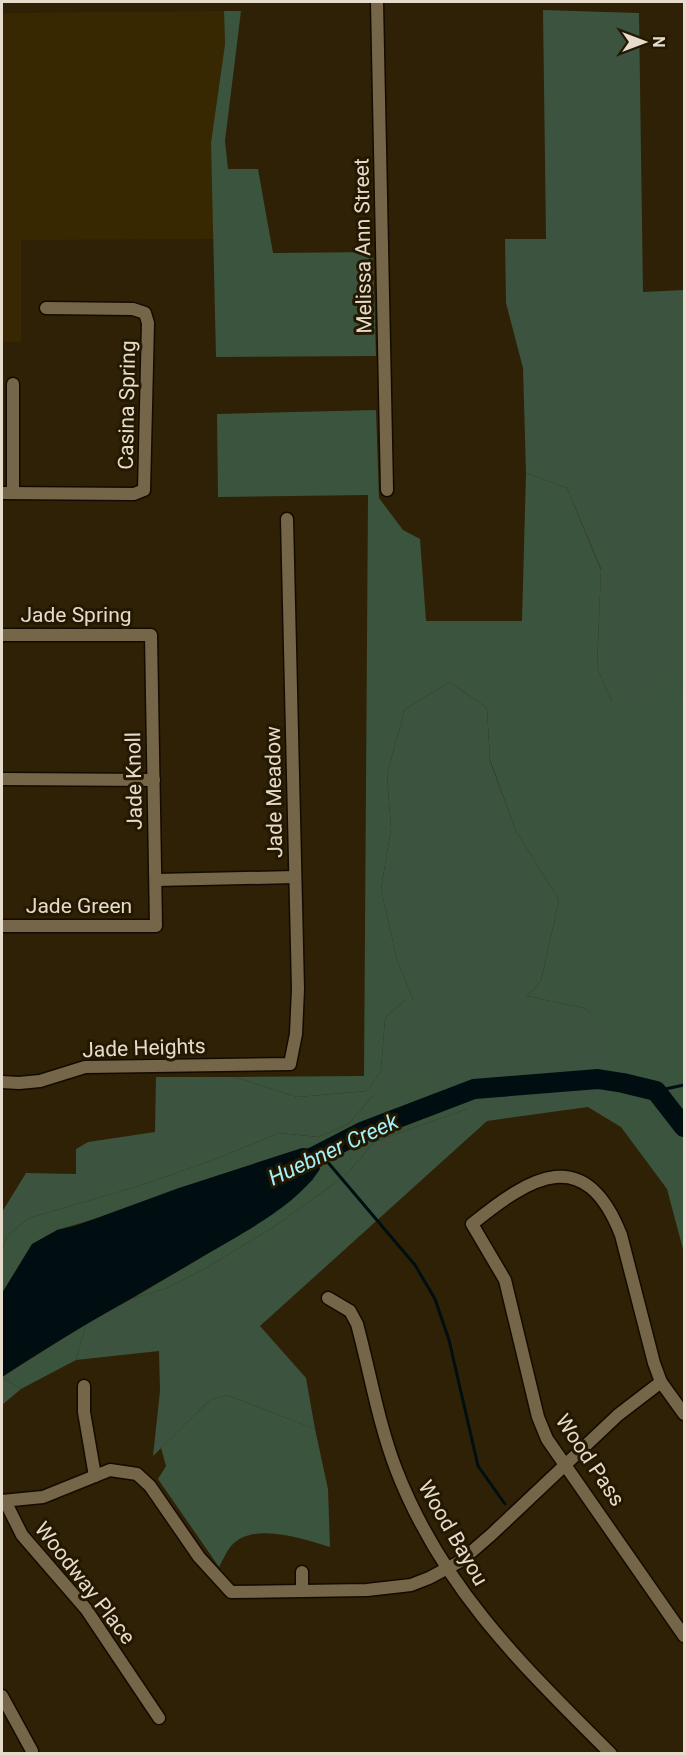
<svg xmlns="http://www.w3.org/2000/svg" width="686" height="1755" font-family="Roboto,sans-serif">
  <rect width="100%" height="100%" fill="#2e2105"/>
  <!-- built -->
  <polygon fill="#382802" points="224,11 225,44 211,143 214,239 21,240 21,342 2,342 2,13"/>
  <!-- green -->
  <g fill="#3c533f">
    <polygon points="543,10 639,13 643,292 684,290 684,692 677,677 643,702 612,702 597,667 601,569 567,488 526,473 523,368 506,303 505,239 546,239"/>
    <polygon points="450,682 487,708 490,761 516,831 559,900 541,981 527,996 584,1008 607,1027 606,1118 588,1107 487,1121 260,1326 306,1378 315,1429 227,1395 210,1400 153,1456 160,1391 159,1351 76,1360 86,1324 133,1298 165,1289 206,1268 275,1226 346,1175 374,1142 467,1109 373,1096 347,1125 318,1137 279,1133 213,1160 139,1186 29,1218 7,1236 2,1251 2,1212 26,1173 76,1174 76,1149 88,1142 155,1132 156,1077 235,1077 297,1097 367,1091 381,1071 385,1018 405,1000 413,1000 397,960 381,889 391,829 387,774 405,709"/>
    <polygon points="2,1377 21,1389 2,1405"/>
  </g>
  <!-- forest -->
  <g fill="#3b543e">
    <polygon points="224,11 241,11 225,141 228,169 258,169 273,253 373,252 376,356 216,357 211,143 225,44"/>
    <polygon points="376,410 379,498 403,530 420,539 426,621 522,621 526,473 567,488 601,570 597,667 612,702 643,702 659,677 677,676 684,692 684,1253 667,1189 621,1127 606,1118 606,1027 584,1008 527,996 541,981 559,900 516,831 490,760 487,708 450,682 405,709 387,774 391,829 381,889 397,960 413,1000 405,1000 385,1018 381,1071 367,1091 297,1097 235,1077 364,1076 368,495 218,497 217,414"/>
    <polygon points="409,1079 467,1097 467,1109 374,1142 346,1175 275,1226 206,1268 165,1289 133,1298 251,1228 314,1179 179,1188 112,1214 57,1230 2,1293 2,1251 7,1236 29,1218 139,1186 213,1160 279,1133 318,1137 347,1125 373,1096"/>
    <polygon points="86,1324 76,1360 21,1389 2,1377"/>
    <path d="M227 1395 315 1429 328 1489 330 1547C303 1539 253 1521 231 1546 226 1552 223 1560 219 1567L158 1479 166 1466 161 1448 210 1400Z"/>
  </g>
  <!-- water -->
  <path fill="#000e11" d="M302 1148 315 1149 320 1169C297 1205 243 1233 207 1254 138 1295 68 1333 2 1377V1293L32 1244 57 1230 75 1226 179 1188Z"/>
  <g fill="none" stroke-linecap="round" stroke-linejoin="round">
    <!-- stream -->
    <g stroke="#000e11" stroke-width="3">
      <polyline points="656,1091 684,1085"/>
      <polyline points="320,1153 415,1265 435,1299 449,1340 478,1466 505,1504"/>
    </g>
    <!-- river -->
    <polyline stroke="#000e11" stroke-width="20" points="294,1167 364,1131 474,1089 598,1079 623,1083 656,1091 684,1127"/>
    <!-- minor casing -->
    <g stroke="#140b00" stroke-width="15">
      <g id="minor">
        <polyline points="377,2 387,490"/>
        <polyline points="13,384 13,492"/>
        <polyline points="2,493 134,494 144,490 148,323 145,313 133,309 46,308"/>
        <polyline points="2,635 151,635 156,926 2,926"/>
        <polyline points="2,779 154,780"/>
        <polyline points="156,880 295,877"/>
        <polyline points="2,1082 19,1083 40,1081 85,1067 290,1064 296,1034 298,989 287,519"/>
        <path d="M328 1298 350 1311 357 1324C370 1372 378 1422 396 1469 442 1588 522 1665 611 1754"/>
        <polyline points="84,1386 84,1412 95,1476"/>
        <path d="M684 1414 661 1382 654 1363 621 1235C585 1143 531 1176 472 1224L505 1280 538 1417 547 1439 684 1636"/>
        <polyline points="2,1501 43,1497 110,1470 137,1474 150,1486 199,1557 231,1592 367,1590 411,1585 429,1578 461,1561 492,1534 618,1415 661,1382"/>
        <polyline points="5,1501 22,1535 86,1609 159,1718"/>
        <polyline points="302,1572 302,1590"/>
        <polyline points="2,1696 32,1751"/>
      </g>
    </g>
    <!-- minor -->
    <use href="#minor" stroke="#756649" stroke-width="12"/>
  </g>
  <g text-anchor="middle" stroke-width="6" stroke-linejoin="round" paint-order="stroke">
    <!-- street labels -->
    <g font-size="21" fill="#e5dccc" stroke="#241800">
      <text transform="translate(363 246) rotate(-91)" y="7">Melissa Ann Street</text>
      <text transform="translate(127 405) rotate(-89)" y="7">Casina Spring</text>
      <text x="76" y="622">Jade Spring</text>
      <text transform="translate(134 781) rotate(-91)" y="7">Jade Knoll</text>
      <text transform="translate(274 792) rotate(-91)" y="7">Jade Meadow</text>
      <text x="79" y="913">Jade Green</text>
      <text transform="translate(144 1048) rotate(-2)" y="7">Jade Heights</text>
      <text transform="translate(590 1460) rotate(56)" y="7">Wood Pass</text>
      <text transform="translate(453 1533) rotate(60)" y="7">Wood Bayou</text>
      <text transform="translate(85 1583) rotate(52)" y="7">Woodway Place</text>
    </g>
    <!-- water labels -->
    <g font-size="22" font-style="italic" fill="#a2f0fa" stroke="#241800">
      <text transform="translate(333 1149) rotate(-25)" y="8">Huebner Creek</text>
    </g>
  </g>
  <!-- border -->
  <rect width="686" height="1755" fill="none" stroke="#e5dccc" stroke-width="6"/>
  <!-- north arrow -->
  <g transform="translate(644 42) rotate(90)" stroke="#241800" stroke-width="4.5" paint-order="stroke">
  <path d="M0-4.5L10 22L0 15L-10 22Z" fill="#e5dccc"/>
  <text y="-9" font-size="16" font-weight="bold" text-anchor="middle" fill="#e5dccc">N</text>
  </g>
</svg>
